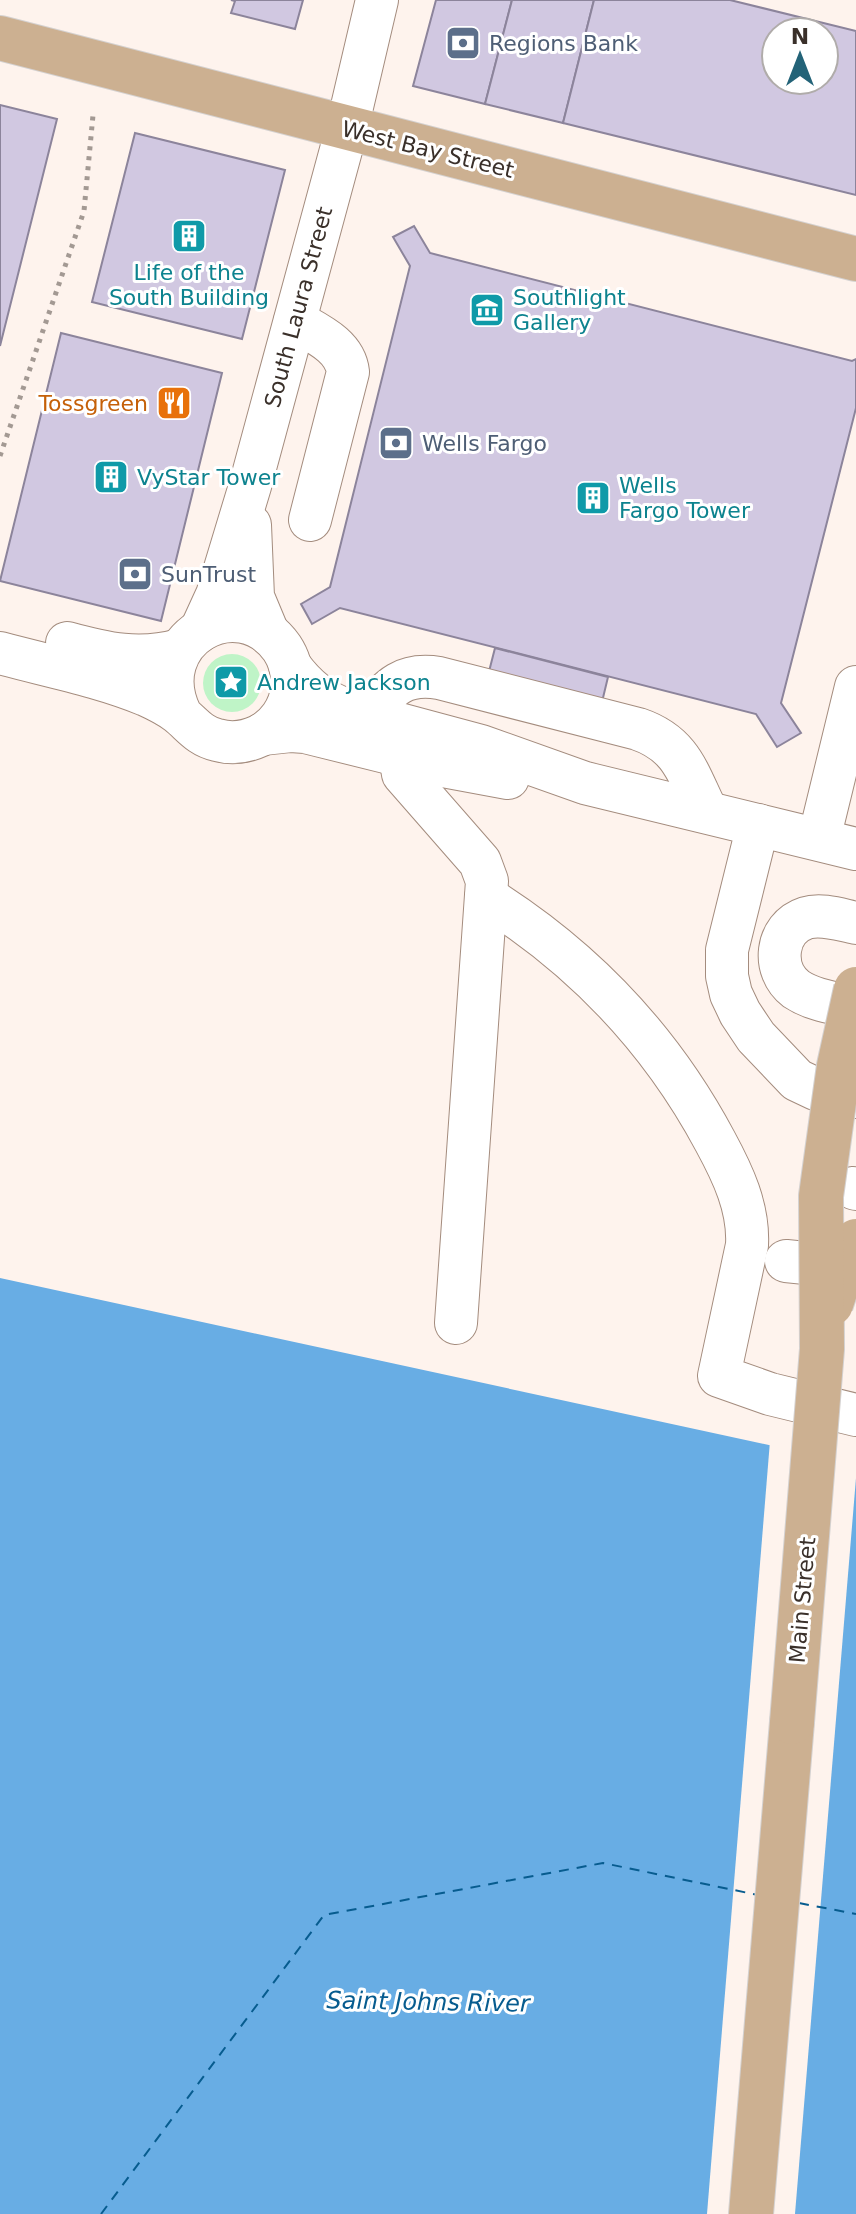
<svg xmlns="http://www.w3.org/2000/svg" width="856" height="2214" font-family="'DejaVu Sans',sans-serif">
  <rect width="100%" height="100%" fill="#fef3ed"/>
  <!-- green -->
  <circle fill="#bff4c7" cx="232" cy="683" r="29"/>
  <!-- water -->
  <polygon fill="#68ade4" points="0,1278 856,1464 856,2214 0,2214"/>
  <!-- pier -->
  <polygon fill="#fef3ed" points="770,1441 856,1460 856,1478 795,2214 707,2214"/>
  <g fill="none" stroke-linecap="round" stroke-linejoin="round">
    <!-- ferry -->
    <g stroke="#075c8f" stroke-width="2" stroke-dasharray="10 8" stroke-linecap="butt">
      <polyline points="799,1903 856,1914"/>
      <polyline points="101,2214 324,1915 603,1863 758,1895"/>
    </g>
  </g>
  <!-- building -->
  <g fill="#d1c8e1" stroke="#8c849b" stroke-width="2" fill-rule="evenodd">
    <polygon points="231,0 303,0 295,29 231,13 235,1"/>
    <polygon points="436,0 512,0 485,104 413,86"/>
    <polygon points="512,0 594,0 563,123 485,104"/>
    <path d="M594 0H730L856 31V195L563 123ZM776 32H824V80H776Z"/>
    <polygon points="0,105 57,119 0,346"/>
    <polygon points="135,133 285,170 242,339 92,302"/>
    <polygon points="414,226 430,253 852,361 856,359 856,408 781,703 801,733 777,747 756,714 340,608 312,624 301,604 330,587 410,266 393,237"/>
    <polygon points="61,333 222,373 161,621 0,581"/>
    <polygon points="495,648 608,677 596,727 482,699"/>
  </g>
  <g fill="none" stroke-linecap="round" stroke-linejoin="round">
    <!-- minor casing -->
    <g stroke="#a48c7e" stroke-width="44">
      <g id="minor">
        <path d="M295 321C315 333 345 345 348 372L310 520"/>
        <polyline points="250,525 253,597 268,633"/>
        <polyline points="201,630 217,595 250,486 347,128 377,0"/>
        <path d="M67 643C106 654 140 661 180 650"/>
        <path d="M0 653C48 666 100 676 146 695 157 700 169 706 178 713 192 724 199 736 217 740 231 744 246 742 259 736 277 727 290 709 292 688 293 674 290 660 282 648 238 586 144 640 181 715"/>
        <path d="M290 666C305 687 323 702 347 710L481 746 585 783 856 849"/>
        <path d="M367 715C389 689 401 672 439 678L638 729C682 744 688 774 707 812"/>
        <polyline points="263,734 291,731 305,732 438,765 508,778"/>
        <polyline points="400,756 403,774 480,862 487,881 456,1323"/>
        <polyline points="758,825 727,950 727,976 731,994 740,1013 756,1037 797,1080 816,1089 856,1097"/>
        <polyline points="819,839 856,687"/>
        <path d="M486 897C583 958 661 1040 715 1141 733 1174 749 1208 747 1245L719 1376 770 1394 856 1415"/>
        <path d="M856 923C841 920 822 913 806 918 775 928 771 970 796 989 814 1001 836 1003 856 1008"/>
        <polyline points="853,1188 856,1189"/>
        <polyline points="786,1261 855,1268"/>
      </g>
    </g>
    <!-- major casing -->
    <g stroke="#d4d1d0" stroke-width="46">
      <g id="major">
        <polyline points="0,38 856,259"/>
        <polyline points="751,2214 792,1722"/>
      </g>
    </g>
    <!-- path -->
    <polyline stroke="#a39993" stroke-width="5" stroke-dasharray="4 6" stroke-linecap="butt" points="0,456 84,211 93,115"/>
    <!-- minor -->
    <use href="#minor" stroke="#fff" stroke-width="42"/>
    <!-- major -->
    <use href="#major" stroke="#ccb091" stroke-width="44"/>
    <!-- major-bridge casing -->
    <g stroke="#d4d1d0" stroke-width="46" stroke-linecap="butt">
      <g id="major-bridge">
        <polyline points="831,1304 844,1264 856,1241"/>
        <polyline points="792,1722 822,1349 821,1196 839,1066 856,989"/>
      </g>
    </g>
    <!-- major-bridge -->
    <use href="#major-bridge" stroke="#ccb091" stroke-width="44"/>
  </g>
  <!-- icons -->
  <defs>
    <g id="bank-square" transform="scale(1.8)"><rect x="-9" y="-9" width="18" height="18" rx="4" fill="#5c6f8a" stroke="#fff"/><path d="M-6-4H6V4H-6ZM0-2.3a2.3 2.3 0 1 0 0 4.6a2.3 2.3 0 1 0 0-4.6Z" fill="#fff"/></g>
    <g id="building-square" transform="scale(1.8)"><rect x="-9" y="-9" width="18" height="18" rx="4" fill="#0f9aa8" stroke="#fff"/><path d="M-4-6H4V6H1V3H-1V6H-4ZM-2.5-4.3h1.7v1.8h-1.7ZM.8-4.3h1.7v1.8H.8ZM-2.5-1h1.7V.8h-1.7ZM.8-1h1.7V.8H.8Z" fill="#fff"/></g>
    <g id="museum-square" transform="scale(1.8)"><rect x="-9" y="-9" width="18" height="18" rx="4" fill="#0f9aa8" stroke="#fff"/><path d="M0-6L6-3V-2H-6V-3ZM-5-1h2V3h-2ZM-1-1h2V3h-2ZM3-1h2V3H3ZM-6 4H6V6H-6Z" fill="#fff"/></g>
    <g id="restaurant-square" transform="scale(1.8)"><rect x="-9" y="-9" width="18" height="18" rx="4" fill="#e8710a" stroke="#fff"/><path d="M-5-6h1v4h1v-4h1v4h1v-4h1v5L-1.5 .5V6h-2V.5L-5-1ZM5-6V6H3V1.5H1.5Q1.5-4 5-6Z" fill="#fff"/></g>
    <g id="sight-square" transform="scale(1.8)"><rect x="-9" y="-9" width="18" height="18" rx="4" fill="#0f9aa8" stroke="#fff"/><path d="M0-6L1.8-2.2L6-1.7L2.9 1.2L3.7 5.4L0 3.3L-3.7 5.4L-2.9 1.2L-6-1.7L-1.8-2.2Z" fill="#fff"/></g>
  </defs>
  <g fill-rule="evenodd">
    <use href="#bank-square" x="463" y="43"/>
    <use href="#building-square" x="189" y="236"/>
    <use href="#museum-square" x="487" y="310"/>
    <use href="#restaurant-square" x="174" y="403"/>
    <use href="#bank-square" x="396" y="443"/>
    <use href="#building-square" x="111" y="477"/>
    <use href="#building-square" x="593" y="498"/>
    <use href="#bank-square" x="135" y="574"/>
    <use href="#sight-square" x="231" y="682"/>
  </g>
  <g text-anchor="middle" stroke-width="6" stroke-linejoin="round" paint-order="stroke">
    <!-- service labels -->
    <g font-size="22" fill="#4e5e75" stroke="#fff" text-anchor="start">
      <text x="489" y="51">Regions Bank</text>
      <text x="422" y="451">Wells Fargo</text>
      <text x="161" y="582">SunTrust</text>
    </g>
    <!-- street labels -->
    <g font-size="22" fill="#3a302a" stroke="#fff">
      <text transform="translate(428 149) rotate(14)" y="8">West Bay Street</text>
      <text transform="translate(298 307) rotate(-75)" y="8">South Laura Street</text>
      <text transform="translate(802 1600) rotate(-85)" y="8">Main Street</text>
    </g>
    <!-- culture labels -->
    <g font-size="22" fill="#0d838f" stroke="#fff" text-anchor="start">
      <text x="189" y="280" text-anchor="middle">Life of the<tspan x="189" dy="25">South Building</tspan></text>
      <text x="513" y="305">Southlight<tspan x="513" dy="25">Gallery</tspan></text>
      <text x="137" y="485">VyStar Tower</text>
      <text x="619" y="493">Wells<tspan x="619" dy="25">Fargo Tower</tspan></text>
      <text x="257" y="690">Andrew Jackson</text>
    </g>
    <!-- food labels -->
    <g font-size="22" fill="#c56008" stroke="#fff" text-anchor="end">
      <text x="148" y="411">Tossgreen</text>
    </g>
    <!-- water labels -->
    <g font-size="24" font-style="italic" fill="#075c8f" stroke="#fff">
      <text transform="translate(428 2002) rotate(1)" y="8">Saint Johns River</text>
    </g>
  </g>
  <!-- north arrow -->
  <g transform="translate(800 56)"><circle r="38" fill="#ffffff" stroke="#b0acaa" stroke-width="2"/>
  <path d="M0-6L14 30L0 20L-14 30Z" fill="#236378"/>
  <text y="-12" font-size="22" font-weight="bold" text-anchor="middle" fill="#3a302a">N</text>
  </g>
</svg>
